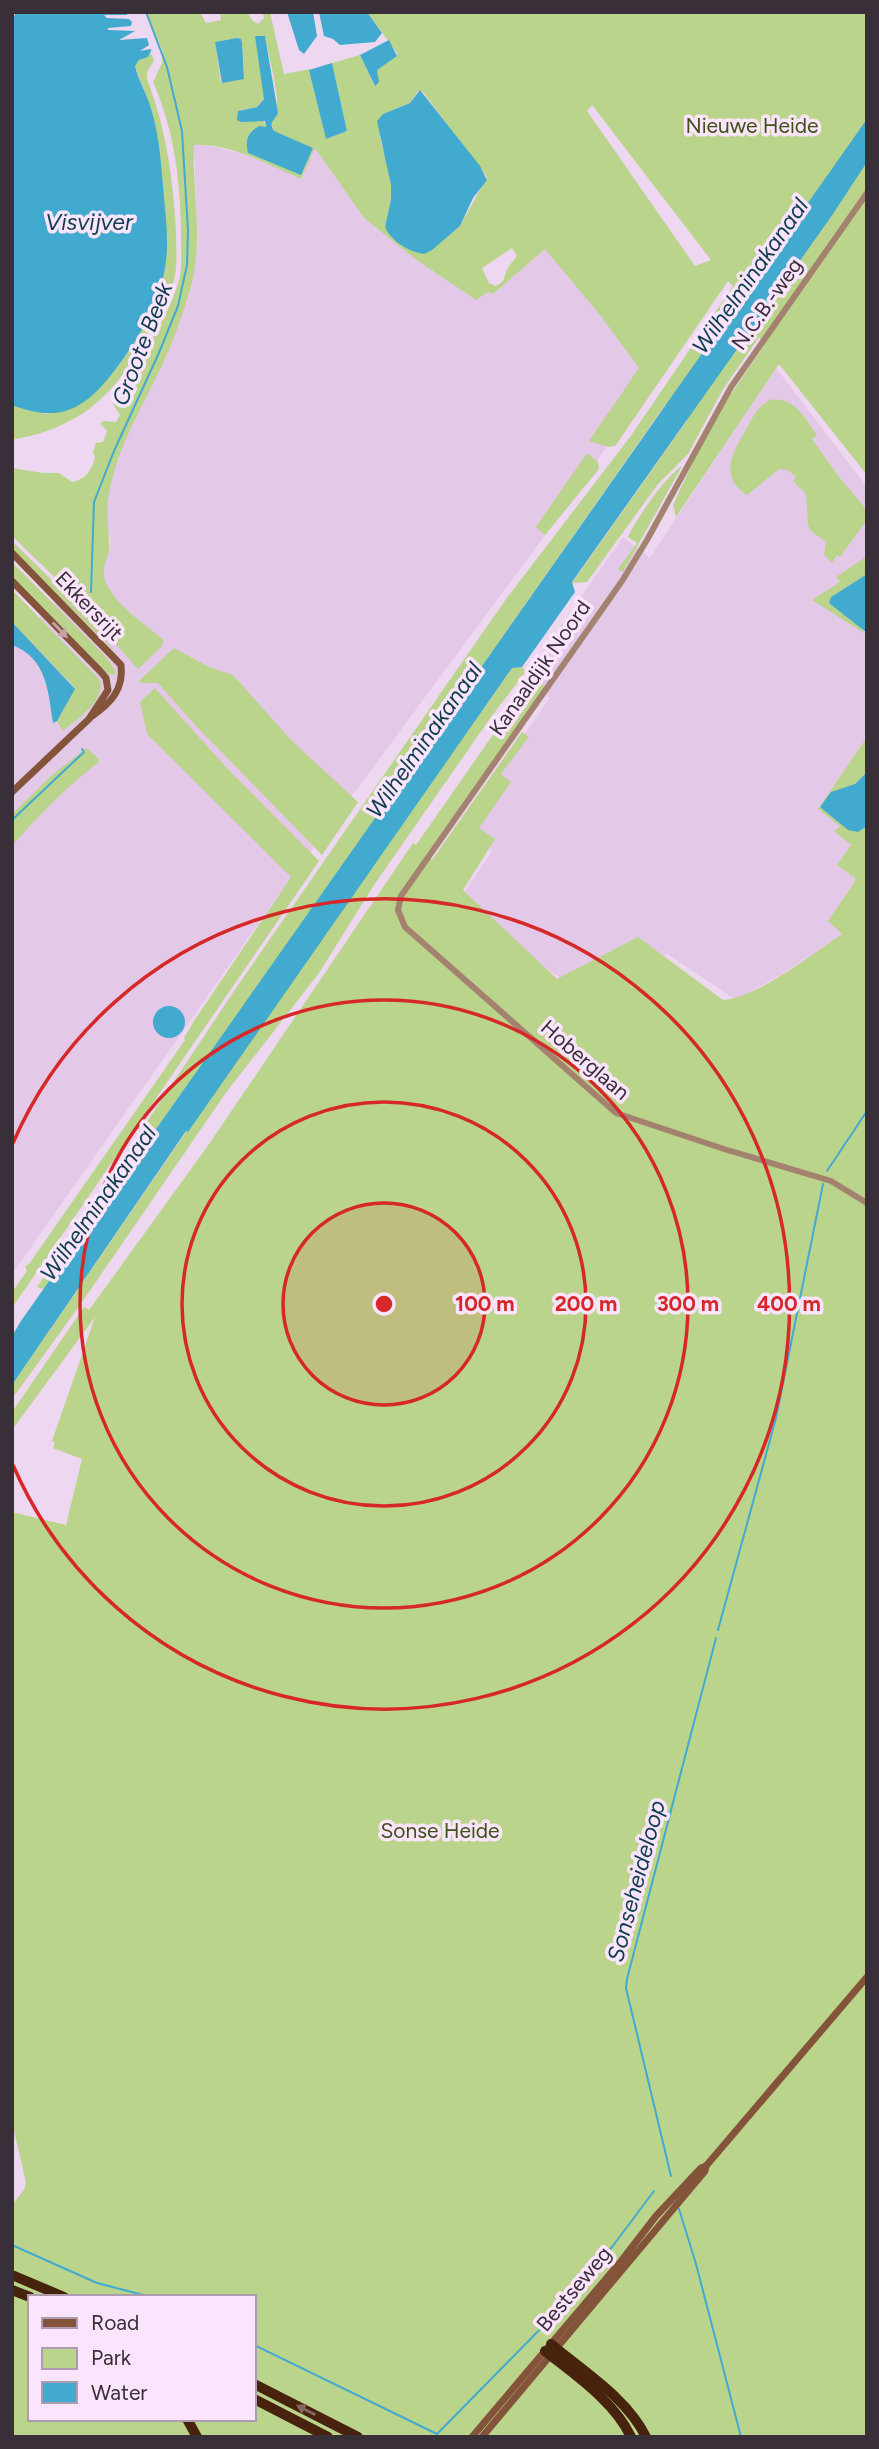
<svg xmlns="http://www.w3.org/2000/svg" width="879" height="2449" font-family="Figtree,sans-serif">
  <rect width="100%" height="100%" fill="#eed7f1"/>
  <!-- built -->
  <g fill="#e3c8e7">
    <polygon points="202,144 248,155 301,179 315,147 364,218 493,294 545,248 600,315 651,383 546,534 282,890 12,1274 12,615 29,629 111,542 97,486 198,247 194,145"/>
    <polygon points="776,368 867,487 867,556 837,577 841,582 815,601 867,635 867,737 818,809 841,826 834,831 851,845 854,883 829,921 842,934 784,973 736,1000 666,953 663,957 571,985 454,908 492,851 459,826 550,698 526,675 623,537 650,558"/>
  </g>
  <!-- green -->
  <g fill="#bbd48b" fill-rule="evenodd">
    <path d="M146 12H200L206 23 221 20 220 12H247L253 21 258 24 264 18 263 12H270L284 74 310 69 326 139 347 131 332 63 360 55 374 85 377 70 398 54 367 12H867V475L779 364 676 517 673 505 700 447 720 410 764 346 759 337 722 391 688 454 658 484 587 582 572 583 688 419 665 405 47 1287 43 1289 37 1287 236 988 506 599 630 437 733 286 728 281 618 442 615 446 609 447 589 441 639 368 600 315 545 249 493 294 488 292 476 300 414 258 364 218 315 148 301 179C270 165 229 143 194 145 192 197 205 241 189 293 182 317 173 341 163 363 142 408 114 452 108 501 106 516 109 529 109 544 110 561 98 566 107 585 118 607 146 625 164 640L161 647 138 669 70 592 12 536V468L43 473H59L72 482C86 479 91 471 95 458L93 452 96 443 103 442 107 431 100 423 104 421 116 422 120 415 113 404 116 393C138 364 172 312 180 276 182 264 181 251 181 239 181 186 175 131 153 82L162 63 163 52ZM261 36H265C269 57 275 78 277 99 277 110 268 121 274 131L246 143 251 131 266 127 263 120 244 122 240 110 257 107 264 98ZM237 38 241 39 242 42 244 77 221 83 215 42ZM418 91 423 92 487 177 460 226 442 241 385 227C388 213 392 198 391 183 389 160 373 136 383 114L410 103ZM592 105 711 260 695 266 587 111ZM512 248 517 256C514 260 509 265 507 270 503 278 505 283 495 286L489 283 482 268Z"/>
    <path d="M151 53 154 61 147 72V79C166 129 173 177 176 231 176 243 177 256 176 268 175 286 163 307 154 323 120 389 88 426 12 440V405L47 414 83 402 102 385 128 353 154 304 161 163 151 109 135 66 139 60 148 57Z"/>
    <path d="M770 400C794 396 805 418 817 435L812 439 839 477 867 510V520L840 557 837 555 832 563 824 555 826 542 810 530 808 524 806 494 793 481 796 477 788 470 779 469 747 495C716 475 735 449 748 426 754 415 758 406 770 400Z"/>
    <polygon points="587,453 598,462 599,469 545,535 536,527"/>
    <path d="M682 466 623 572 618 569 637 543 628 537C636 519 666 476 682 466Z"/>
    <polygon points="12,541 72,600 118,655 12,549"/>
    <polygon points="867,556 867,574 831,597 867,635 812,600 840,582 836,577"/>
    <polygon points="12,562 105,656 116,671 114,675 108,674 12,577"/>
    <path d="M12 590 100 680C105 702 78 718 63 731L57 721 75 688 12 622Z"/>
    <polygon points="174,648 209,667 233,675 292,741 358,802 322,855 197,727 158,683 142,683 139,681"/>
    <polygon points="522,667 525,670 524,674 491,717 374,885 319,973 225,1094 80,1305 12,1399 12,1385 188,1129 512,668"/>
    <path d="M540 683 544 686 543 690 426 855 432 860 522 732 529 737 501 774 511 782 479 828 495 839 463 890 557 979 638 937 723 1000C754 1000 815 952 842 934L828 921 854 883 855 878 837 865 851 845 834 831 840 826 818 809 867 737V772L855 784 833 793 820 807 858 832 867 826V2437H12V2205L24 2190 26 2182 12 2123V1512L66 1525 82 1459 53 1448 55 1443 52 1441 95 1317 12 1430V1412L84 1307 89 1310 207 1147 413 843 416 845 497 729 528 689ZM30 2297H254V2419H30Z"/>
    <polygon points="155,688 225,766 319,861 12,1308 12,1292 27,1271 25,1266 29,1264 185,1040 184,1038 194,1021 291,877 147,734 140,702"/>
    <path d="M86 748 98 758 99 762C66 787 39 815 12 846V814L50 777Z"/>
  </g>
  <!-- water -->
  <g fill="#41aace">
    <path d="M16 12H128L127 15H104L107 18 129 19 132 22 131 26 108 28V30L135 31 119 40 147 38 149 45 140 51 151 49V51L148 57 139 60 135 66C139 82 148 96 152 112 159 136 161 161 163 186 165 211 169 236 166 261 161 305 134 347 107 380 78 414 54 421 12 405V21Z"/>
    <polygon points="287,12 313,12 317,36 304,54 299,50"/>
    <polygon points="319,12 367,12 382,33 375,42 340,45 333,39 324,36"/>
    <path d="M255 36H265L278 113C275 120 268 122 274 131L313 148 301 175 248 153C245 140 247 133 259 126L266 127 265 121 241 122 237 120 238 111 257 107 264 99Z"/>
    <polygon points="237,38 241,39 242,42 244,79 222,83 215,42"/>
    <polygon points="389,40 397,56 377,70 379,82 375,86 360,55"/>
    <polygon points="332,63 347,131 326,139 309,70"/>
    <path d="M420 90 480 166 487 180 473 198 460 226 432 250 424 254C409 252 391 241 385 227L391 199V185L377 121 383 114 410 103Z"/>
    <polygon points="867,119 867,162 833,214 572,582 575,592 522,667 512,668 188,1132 186,1131 12,1385 12,1336 21,1321"/>
    <polygon points="867,574 867,633 829,603 831,597"/>
    <path d="M12 622 75 689 57 721 53 723C48 691 47 658 12 645Z"/>
    <polygon points="867,772 867,826 858,832 848,830 820,807 831,792 855,784"/>
    <circle cx="169" cy="1022" r="16"/>
  </g>
  <g fill="none" stroke-linecap="round" stroke-linejoin="round">
    <!-- stream -->
    <g stroke="#41aace" stroke-width="2">
      <polyline points="91,592 94,502 114,451 158,355 178,306 187,265 188,231 182,131 167,67 146,12"/>
      <polyline points="12,820 84,752 82,749"/>
      <polyline points="827,1171 867,1111"/>
      <polyline points="718,1630 776,1418 823,1184"/>
      <polyline points="671,2176 626,1988 627,1979 716,1638"/>
      <polyline points="679,2209 696,2264 741,2437"/>
      <polyline points="12,2245 97,2283 151,2297"/>
      <polyline points="254,2345 437,2434 556,2313 612,2247 654,2191"/>
    </g>
    <!-- tertiary -->
    <polyline stroke="#a38270" stroke-width="6" points="867,193 731,387 647,540 622,581 401,896 398,910 405,927 616,1113 724,1149 831,1181 867,1203"/>
    <!-- secondary -->
    <g stroke="#83543a" stroke-width="7">
      <path d="M12 553 121 665C124 689 111 703 92 716"/>
      <polyline points="12,581 100,671 106,678 108,690 89,719 12,792"/>
      <polyline points="472,2437 622,2260 656,2216 701,2168 706,2166 867,1977"/>
      <polyline points="482,2437 705,2171 706,2166"/>
    </g>
    <!-- motorway -->
    <g stroke="#47220c" stroke-width="10">
      <polyline points="12,2275 64,2297"/>
      <polyline points="12,2290 30,2297"/>
      <path d="M551 2344C583 2371 627 2398 646 2437"/>
      <path d="M545 2351C575 2375 614 2401 631 2437"/>
      <polyline points="254,2384 358,2437"/>
      <polyline points="254,2399 328,2437"/>
      <polyline points="187,2419 197,2437"/>
    </g>
  </g>
  <!-- one-way arrows -->
  <defs><path id="oneway-solid" d="M-6-.8H1V-3.2L6.5 0L1 3.2V.8H-6Z" transform="scale(1.75)"/></defs>
  <use fill="#c5a3a6" href="#oneway-solid" transform="translate(60 630) rotate(46)"/>
  <use fill="#866661" href="#oneway-solid" transform="translate(306 2410) rotate(-153)"/>
  <!-- distance rings -->
  <circle cx="384" cy="1304" r="101" fill="#d62828" fill-opacity=".12"/>
  <g fill="none" stroke="#d62828" stroke-width="3.5">
    <circle cx="384" cy="1304" r="101"/>
    <circle cx="384" cy="1304" r="202"/>
    <circle cx="384" cy="1304" r="304"/>
    <path d="M13 1143A405 405 0 1 1 13 1465"/>
  </g>
  <g text-anchor="middle" stroke-width="7" stroke-linejoin="round" paint-order="stroke">
    <!-- park labels -->
    <g font-size="21" fill="#405118" stroke="#fbe4fe">
      <text x="752" y="133">Nieuwe Heide</text>
      <text x="440" y="1838">Sonse Heide</text>
    </g>
    <!-- street labels -->
    <g font-size="21" fill="#382f39" stroke="#fbe4fe">
      <text transform="translate(767 304) rotate(-55)" y="7">N.C.B.-weg</text>
      <text transform="translate(89 606) rotate(46)" y="7">Ekkersrijt</text>
      <text transform="translate(540 668) rotate(-55)" y="7">Kanaaldijk Noord</text>
      <text transform="translate(585 1060) rotate(41)" y="7">Hoberglaan</text>
      <text transform="translate(574 2289) rotate(-50)" y="7">Bestseweg</text>
    </g>
    <!-- water labels -->
    <g font-size="23" font-style="italic" fill="#103e4d" stroke="#fbe4fe">
      <text x="89" y="230">Visvijver</text>
      <text transform="translate(750 276) rotate(-55)" y="8">Wilhelminakanaal</text>
      <text transform="translate(142 344) rotate(-69)" y="8">Groote Beek</text>
      <text transform="translate(424 740) rotate(-55)" y="8">Wilhelminakanaal</text>
      <text transform="translate(98 1203) rotate(-55)" y="8">Wilhelminakanaal</text>
      <text transform="translate(636 1881) rotate(-75)" y="8">Sonseheideloop</text>
    </g>
  </g>
  <circle cx="384" cy="1304" r="10" fill="#d62828" stroke="#fbe4fe" stroke-width="3.5"/>
  <g font-size="21" text-anchor="middle" font-weight="bold" fill="#d62828" stroke="#fbe4fe" stroke-width="7" stroke-linejoin="round" paint-order="stroke">
    <text x="485" y="1311">100 m</text>
    <text x="586" y="1311">200 m</text>
    <text x="688" y="1311">300 m</text>
    <text x="789" y="1311">400 m</text>
  </g>
  <!-- border -->
  <rect width="879" height="2449" fill="none" stroke="#382f39" stroke-width="28"/>
  <!-- legend -->
  <rect x="28" y="2295" width="228" height="126" fill="#fbe4fe" stroke="#ad9caf" stroke-width="2"/>
  <rect x="42" y="2318" width="35" height="10" fill="#83543a" stroke="#ad9caf" stroke-width="2"/>
  <text x="91" y="2330" font-size="21" fill="#382f39">Road</text>
  <rect x="42" y="2348" width="35" height="21" fill="#bbd48b" stroke="#ad9caf" stroke-width="2"/>
  <text x="91" y="2365" font-size="21" fill="#382f39">Park</text>
  <rect x="42" y="2382" width="35" height="21" fill="#41aace" stroke="#ad9caf" stroke-width="2"/>
  <text x="91" y="2400" font-size="21" fill="#382f39">Water</text>
</svg>
